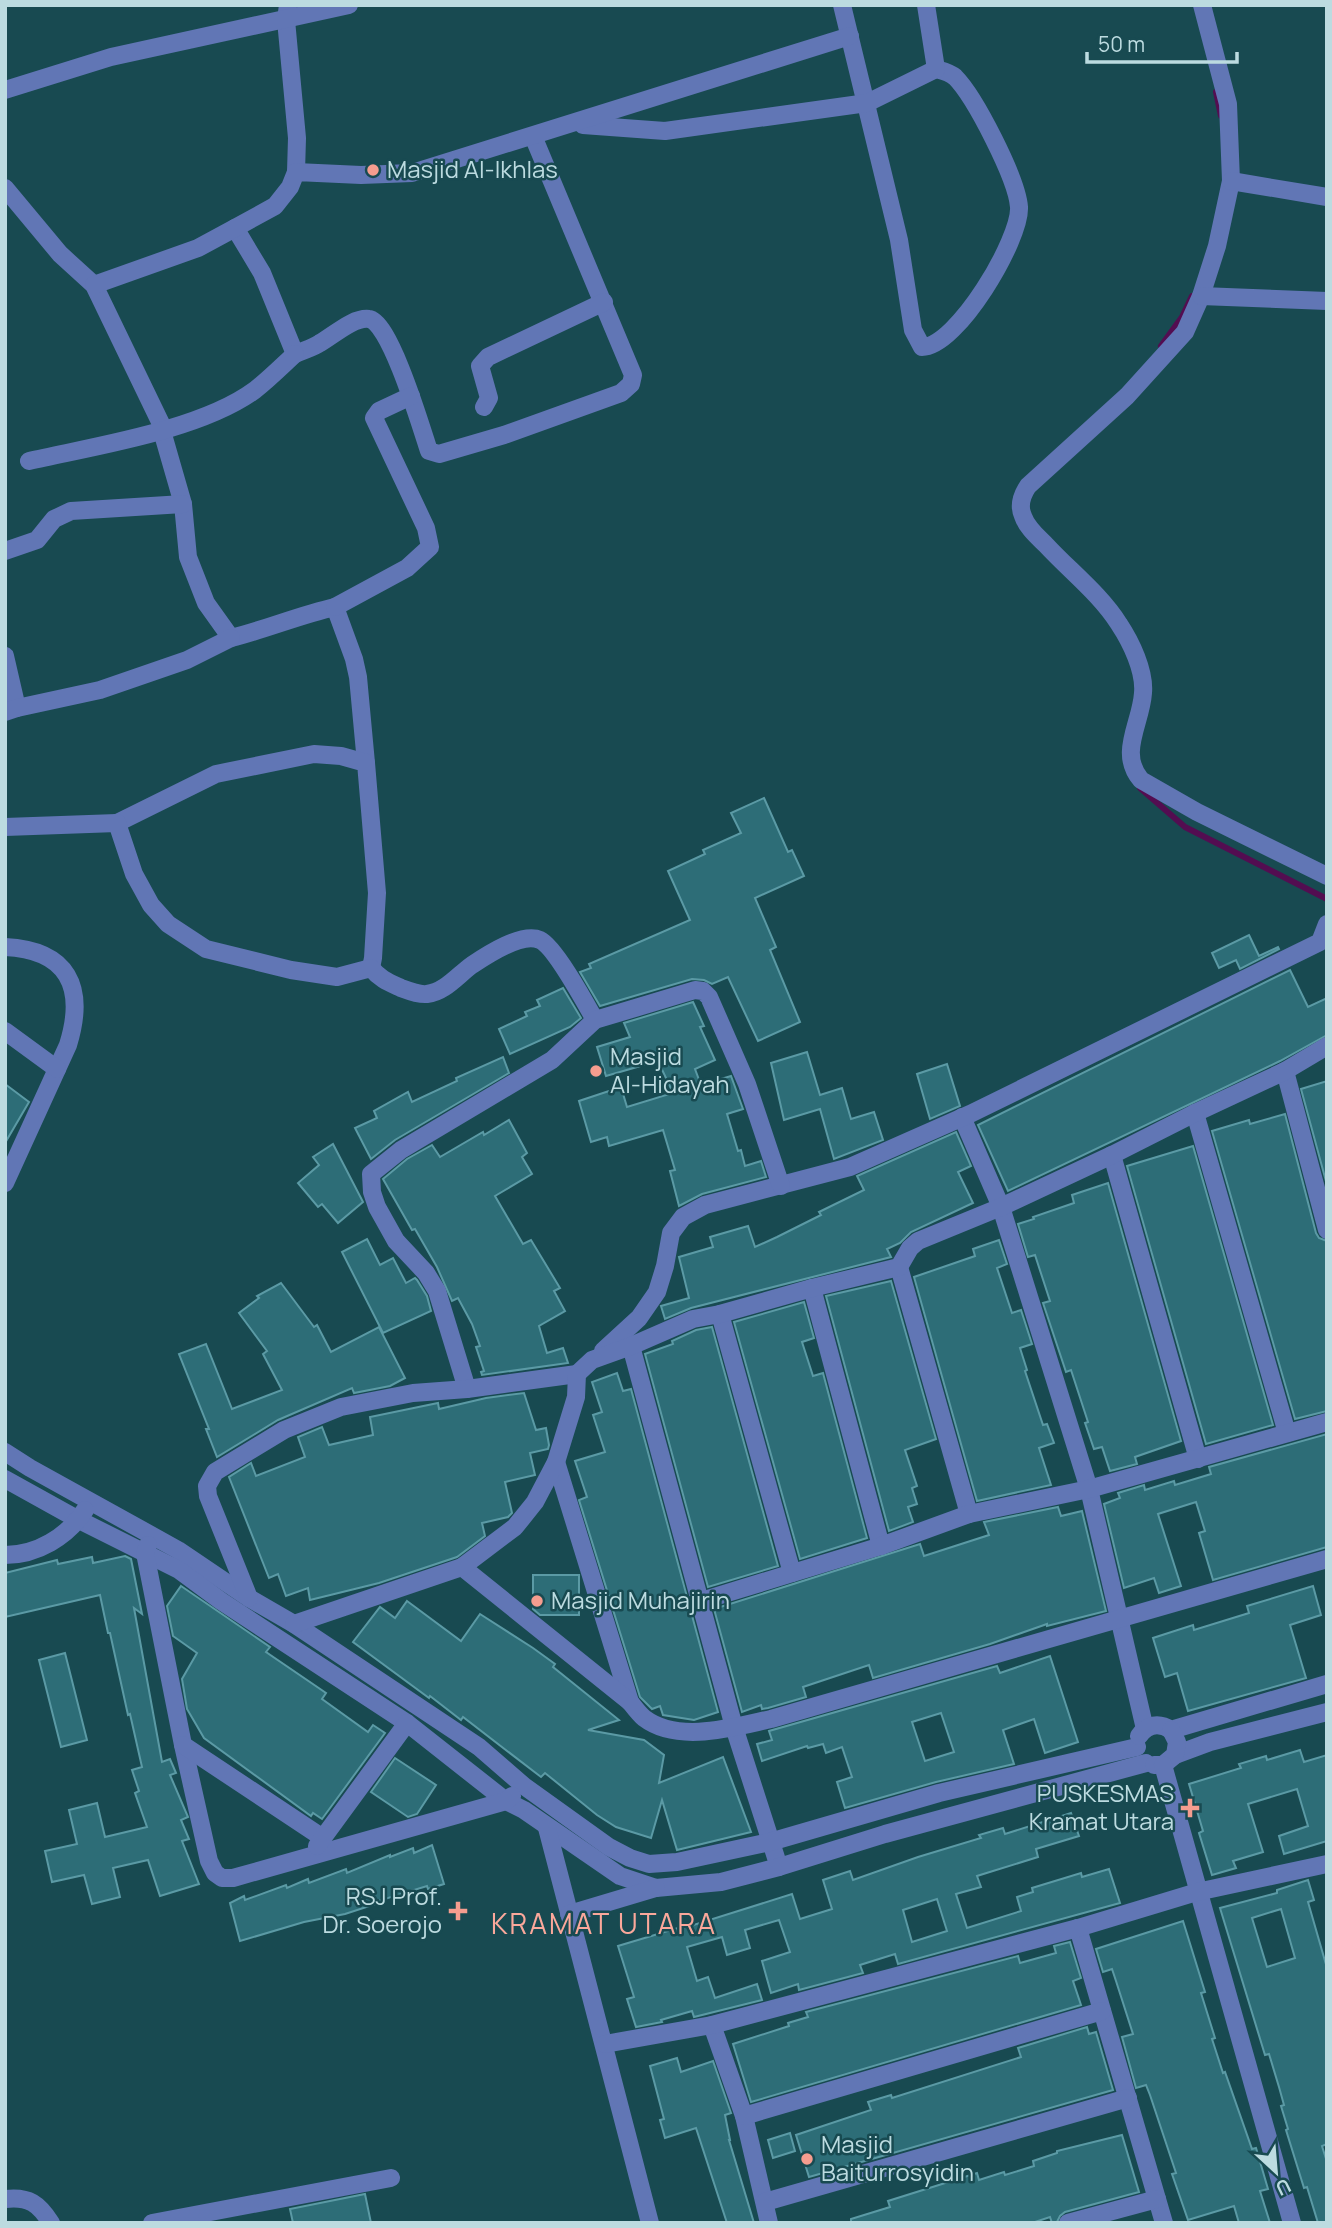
<svg xmlns="http://www.w3.org/2000/svg" width="1332" height="2228" font-family="Manrope,sans-serif">
  <rect width="100%" height="100%" fill="#184a51"/>
  <g fill="none" stroke-linecap="round" stroke-linejoin="round">
    <!-- stream -->
    <g stroke="#530d51" stroke-width="6">
      <polyline points="1216,92 1221,116"/>
      <polyline points="1161,346 1182,317 1192,296"/>
      <polyline points="1140,788 1185,827 1327,899"/>
    </g>
  </g>
  <!-- building -->
  <g fill="#2d6d77" stroke="#5b9aa5" stroke-width="2" fill-rule="evenodd">
    <polygon points="764,798 788,852 792,850 804,876 755,898 776,947 770,950 800,1022 758,1041 728,977 712,984 704,980 692,979 600,1006 580,972 591,968 589,964 690,920 668,871 705,854 703,850 741,833 731,813"/>
    <polygon points="1249,935 1259,956 1278,947 1279,949 1240,969 1236,960 1219,968 1212,953"/>
    <polygon points="1290,970 1308,1007 1327,998 1327,1035 1280,1061 1008,1191 978,1125"/>
    <polygon points="563,988 581,1018 570,1027 510,1054 499,1029 527,1016 525,1012 540,1006 537,1000"/>
    <polygon points="693,1002 704,1026 700,1027 715,1060 695,1069 701,1085 731,1076 743,1109 727,1114 738,1151 741,1150 745,1166 761,1161 766,1177 702,1194 679,1206 670,1171 675,1170 663,1130 609,1146 607,1137 591,1142 579,1101 621,1087 627,1107 673,1093 658,1061 606,1076 597,1047 630,1037 624,1023"/>
    <polygon points="807,1052 820,1095 842,1088 851,1119 874,1112 883,1140 834,1159 820,1109 784,1120 771,1063"/>
    <polygon points="503,1057 509,1073 395,1140 371,1159 355,1128 377,1118 374,1111 408,1092 412,1102 457,1081 456,1078"/>
    <polygon points="947,1064 960,1106 930,1119 917,1074"/>
    <polygon points="1327,1081 1327,1185 1301,1089"/>
    <polygon points="5,1084 29,1102 5,1143"/>
    <polygon points="1285,1114 1316,1233 1319,1238 1327,1241 1327,1411 1295,1419 1212,1131 1249,1120 1250,1124"/>
    <polygon points="509,1120 527,1153 522,1157 532,1174 495,1196 523,1244 531,1240 560,1288 554,1291 565,1311 539,1326 547,1353 563,1348 568,1363 482,1375 481,1372 484,1371 476,1347 480,1346 472,1324 458,1298 452,1301 437,1267 415,1229 412,1230 383,1179 407,1159 432,1145 440,1157 483,1132 484,1135"/>
    <polygon points="956,1132 971,1166 958,1172 973,1203 911,1232 900,1243 887,1249 891,1257 691,1308 665,1319 661,1306 689,1298 679,1257 713,1247 710,1237 748,1226 755,1247 777,1237 821,1215 819,1212 864,1190 857,1176"/>
    <polygon points="333,1144 363,1202 338,1223 322,1204 318,1207 298,1183 319,1165 313,1157"/>
    <polygon points="1193,1146 1273,1425 1206,1444 1127,1166"/>
    <polygon points="1108,1183 1181,1441 1135,1457 1137,1464 1110,1471 1102,1447 1094,1449 1085,1423 1088,1422 1071,1370 1066,1372 1043,1303 1050,1301 1035,1255 1028,1257 1018,1224 1034,1219 1033,1217 1074,1203 1072,1195"/>
    <polygon points="367,1239 380,1265 393,1258 406,1283 415,1278 417,1280 427,1296 431,1311 383,1333 342,1252"/>
    <polygon points="999,1240 1007,1264 997,1268 1012,1313 1021,1310 1032,1344 1020,1348 1027,1370 1025,1371 1043,1425 1047,1424 1054,1443 1039,1448 1051,1485 977,1501 914,1277 975,1256 973,1249"/>
    <polygon points="891,1281 936,1439 905,1450 917,1486 912,1488 917,1504 908,1507 913,1522 889,1531 826,1296"/>
    <polygon points="281,1283 314,1327 317,1325 331,1352 379,1327 405,1378 390,1386 354,1393 352,1388 278,1420 217,1457 206,1429 209,1429 179,1354 206,1344 232,1409 282,1390 263,1354 267,1351 239,1313 259,1298 257,1296"/>
    <polygon points="804,1302 814,1338 802,1342 813,1376 823,1373 867,1538 800,1559 734,1322"/>
    <polygon points="712,1327 778,1566 708,1587 645,1354 673,1344 672,1341 696,1330"/>
    <polygon points="617,1373 623,1391 631,1389 718,1712 694,1720 663,1715 660,1706 652,1709 640,1697 579,1500 587,1497 575,1461 605,1452 593,1415 602,1412 592,1382"/>
    <polygon points="524,1393 536,1430 546,1428 549,1445 548,1449 530,1453 535,1475 505,1482 512,1513 508,1517 482,1523 485,1536 457,1557 379,1583 310,1600 308,1588 286,1596 278,1574 269,1578 229,1477 251,1463 256,1476 305,1457 298,1437 322,1427 329,1445 373,1435 370,1417 438,1403 439,1409 486,1398"/>
    <polygon points="1327,1434 1327,1547 1213,1580 1199,1533 1205,1531 1196,1502 1158,1514 1181,1586 1159,1593 1154,1578 1124,1588 1104,1504 1120,1498 1118,1493 1144,1485 1145,1490 1174,1481 1175,1485 1211,1474 1209,1467"/>
    <polygon points="1058,1507 1061,1516 1082,1511 1106,1611 1047,1626 1047,1624 990,1644 873,1678 869,1665 803,1687 806,1697 768,1708 762,1709 761,1705 742,1712 714,1609 920,1544 924,1556 989,1535 984,1522"/>
    <polygon points="125,1556 131,1559 142,1614 134,1608 162,1762 170,1759 176,1773 170,1775 188,1817 181,1820 189,1839 182,1841 199,1884 160,1896 148,1860 113,1868 120,1897 92,1904 84,1875 52,1882 45,1851 77,1844 69,1810 97,1803 105,1837 147,1827 135,1793 139,1791 132,1770 142,1767 130,1714 128,1715 110,1633 108,1633 100,1595 5,1617 5,1573 57,1560 58,1564 92,1557 93,1563"/>
    <polygon points="533,1575 579,1575 579,1615 540,1615 533,1609"/>
    <polygon points="181,1586 270,1647 266,1652 326,1693 322,1699 368,1732 373,1725 385,1733 322,1819 313,1813 311,1816 204,1738 187,1709 182,1679 197,1653 173,1636 167,1606"/>
    <polygon points="1313,1586 1321,1615 1290,1625 1306,1678 1188,1711 1177,1673 1165,1677 1153,1638 1193,1625 1194,1630 1249,1613 1247,1606"/>
    <polygon points="407,1601 461,1641 480,1614 533,1648 555,1664 553,1667 619,1720 588,1730 644,1740 664,1755 659,1783 723,1757 751,1832 677,1850 662,1800 651,1838 616,1827 597,1815 545,1773 541,1777 463,1717 461,1720 430,1696 429,1698 353,1642 380,1607 395,1618"/>
    <polygon points="65,1653 87,1740 61,1747 39,1660"/>
    <path d="M1050 1656 1078 1742 1045 1753 1034 1719 1003 1730 1014 1764 936 1782 845 1808 837 1782 852 1777 842 1747 826 1753 823 1744 808 1748 807 1746 762 1761 757 1744 772 1740 769 1731 997 1666 1000 1673ZM941 1713 954 1752 925 1761 912 1722Z"/>
    <polygon points="1300,1750 1304,1762 1327,1755 1327,1841 1284,1854 1279,1836 1308,1826 1297,1789 1248,1804 1263,1852 1233,1861 1236,1868 1212,1875 1199,1833 1203,1831 1189,1784 1241,1768 1239,1764 1266,1756 1267,1760"/>
    <polygon points="395,1758 436,1785 417,1814 408,1817 371,1792"/>
    <path d="M1071 1813 1079 1836 1036 1849 1038 1857 977 1876 981 1887 956 1894 967 1928 1021 1911 1017 1897 1033 1892 1032 1888 1081 1873 1082 1877 1109 1869 1120 1903 898 1964 895 1954 860 1965 863 1973 799 1990 798 1984 771 1993 762 1961 790 1952 779 1920 745 1930 750 1948 727 1955 722 1937 687 1947 697 1981 708 1977 715 1998 757 1984 762 2000 694 2017 692 2011 661 2020 662 2022 636 2027 627 1999 634 1997 618 1946 681 1927V1929L792 1894 800 1919 832 1909 823 1880 850 1871 853 1880 918 1857 981 1838 979 1835 1003 1828 1005 1834ZM937 1899 947 1931 912 1942 903 1910Z"/>
    <polygon points="432,1845 444,1884 428,1889 427,1886 378,1901 379,1903 345,1914 304,1922 240,1941 230,1903 244,1896 245,1900 286,1885 287,1888 308,1879 309,1883 346,1869 347,1873 390,1855 390,1857 413,1848 414,1853"/>
    <path d="M1308 1880 1314 1900 1308 1902 1327 1968V2144L1322 2146 1327 2162V2223H1318L1307 2187 1304 2188 1286 2130 1288 2129 1281 2106 1284 2105 1279 2087 1269 2054 1265 2055 1220 1908 1277 1893V1890ZM1281 1909 1295 1958 1267 1967 1252 1918Z"/>
    <polygon points="1183,1921 1205,1992 1201,1993 1215,2038 1212,2039 1223,2073 1225,2072 1252,2149 1256,2148 1268,2189 1260,2191 1270,2223 1239,2223 1234,2206 1188,2220 1172,2174 1176,2173 1150,2095 1146,2085 1136,2088 1122,2037 1133,2034 1116,1981 1112,1969 1103,1972 1096,1949"/>
    <polygon points="1070,1942 1081,1978 1073,1981 1081,2005 751,2102 733,2044 789,2026 788,2023 808,2017 806,2012 1018,1956 1020,1963 1056,1953 1054,1946"/>
    <polygon points="1087,2027 1089,2034 1096,2032 1113,2090 809,2177 796,2135 871,2110 868,2102 891,2095 892,2098 1021,2057 1018,2048"/>
    <polygon points="677,2058 681,2072 713,2061 731,2113 725,2115 730,2140 729,2140 754,2223 727,2223 696,2128 665,2138 660,2120 664,2119 650,2066"/>
    <polygon points="790,2133 795,2151 773,2158 768,2140"/>
    <polygon points="1122,2135 1139,2192 1065,2212 1060,2216 1057,2222 1052,2223 1050,2217 1032,2223 851,2223 851,2219 890,2207 888,2201 977,2173 979,2180 1004,2172 1005,2175 1034,2166 1033,2161 1057,2153 1057,2151"/>
    <polygon points="365,2194 371,2223 293,2223 290,2209"/>
  </g>
  <g fill="none" stroke-linecap="round" stroke-linejoin="round">
    <!-- minor -->
    <g stroke="#6176b5" stroke-width="18">
      <polyline points="288,5 286,20 297,138 296,172"/>
      <path d="M842 5 899 240 913 330 922 347C957 347 1021 239 1019 207 1017 179 975 97 955 77 949 72 943 71 936 69"/>
      <path d="M1202 5 1228 104 1231 181 1217 246 1201 296 1185 332 1127 396 1028 486C1022 495 1018 505 1023 516 1027 528 1038 537 1046 545 1070 571 1100 594 1119 624 1131 642 1145 671 1143 693 1141 724 1118 753 1141 780L1197 812 1327 876"/>
      <polyline points="5,90 111,57 349,5"/>
      <polyline points="583,125 665,131 867,103 936,69 926,5"/>
      <polyline points="1231,181 1327,197"/>
      <path d="M5 188 60 254 94 285 164 430V438L183 504 188 557 206 603 231 638C267 629 300 615 335 607L354 659 358 677 366 763"/>
      <path d="M235 228 262 273 295 354C304 350 313 348 320 343 333 336 353 317 369 319 390 321 422 430 429 451L439 454 504 435 621 393 631 384 633 375 533 136"/>
      <polyline points="94,285 198,248 235,228 275,206 290,187 296,172 361,175 412,173 850,36"/>
      <polyline points="1201,296 1327,301"/>
      <polyline points="484,407 489,398 480,366 488,357 604,302"/>
      <path d="M29 461C95 446 201 430 255 390 269 379 282 366 295 354"/>
      <polyline points="5,551 37,540 54,519 71,511 183,504"/>
      <polyline points="335,607 407,568 430,547 426,528 374,418 379,411 411,396"/>
      <polyline points="5,656 17,708"/>
      <polyline points="5,712 17,708 100,690 187,660 231,638"/>
      <polyline points="117,823 216,774 314,754 341,756 366,763 377,893 373,958 371,968"/>
      <path d="M5 827 117 823 134 874 151 905 168 924 206 949 291 970 337 977 371 968C380 979 388 982 401 988 409 991 419 995 427 994 445 992 458 975 472 965 487 955 522 932 540 940 555 947 586 1004 595 1020"/>
      <path d="M5 947C68 950 86 987 68 1045L5 1183"/>
      <polyline points="5,1031 57,1069"/>
      <polyline points="1285,1071 1327,1230"/>
      <polyline points="1195,1113 1287,1433"/>
      <polyline points="962,1117 1001,1207 1089,1489 1145,1729"/>
      <polyline points="1112,1155 1198,1459"/>
      <polyline points="899,1267 969,1514"/>
      <polyline points="812,1288 881,1546"/>
      <polyline points="720,1314 792,1573"/>
      <polyline points="631,1346 734,1727 779,1867"/>
      <polyline points="603,1351 639,1318 657,1292 665,1266 671,1233 683,1217 705,1205 850,1167 970,1114 1320,942 1327,924"/>
      <polyline points="467,1389 437,1291 426,1273 396,1241 377,1207 372,1192 371,1174 401,1150 552,1060 595,1020 695,990 703,991 709,997 747,1084 781,1186"/>
      <polyline points="5,1452 30,1468 178,1550 249,1598 294,1624 479,1747 524,1786 609,1847 630,1858 649,1864 677,1862 770,1842 939,1793 1137,1747"/>
      <polyline points="556,1462 630,1702"/>
      <polyline points="5,1479 79,1520 179,1570 221,1601 407,1723 506,1801 524,1810 620,1876 656,1888 721,1882 779,1867 885,1834 1146,1763"/>
      <polyline points="148,1545 145,1553 183,1745 209,1861 215,1873 222,1878 233,1878 506,1801 512,1796"/>
      <path d="M5 1555C37 1555 67 1537 85 1510"/>
      <path d="M462 1567 630 1702C634 1707 639 1714 644 1718 678 1744 734 1727 771 1719L1327 1559"/>
      <polyline points="249,1598 208,1496 207,1486 215,1472 284,1430 341,1407 413,1393 467,1389 577,1374"/>
      <polyline points="701,1601 881,1546 969,1514 1089,1489 1327,1422"/>
      <polyline points="294,1624 462,1567 515,1527 535,1502 556,1462 576,1397 577,1374 592,1360 631,1346 693,1319 720,1314 812,1288 899,1267 910,1248 918,1241 1001,1207 1112,1155 1195,1113 1285,1071 1327,1046"/>
      <path d="M1139 1736C1147 1724 1159 1722 1171 1730L1327 1684"/>
      <polyline points="183,1745 323,1838"/>
      <polyline points="1175,1755 1210,1742 1327,1712"/>
      <polyline points="1154,1765 1163,1765 1175,1755 1177,1742 1171,1730"/>
      <polyline points="1163,1765 1292,2223"/>
      <polyline points="547,1828 650,2223"/>
      <polyline points="317,1846 407,1723"/>
      <polyline points="569,1914 656,1888"/>
      <polyline points="1078,1928 1164,2223"/>
      <polyline points="712,2025 744,2116 769,2223"/>
      <polyline points="605,2044 712,2025 1078,1928 1197,1892 1327,1864"/>
      <polyline points="744,2116 1102,2011"/>
      <path d="M5 2199C29 2196 39 2204 51 2223"/>
      <polyline points="765,2202 1128,2098"/>
      <polyline points="152,2223 391,2178"/>
      <polyline points="1068,2223 1157,2199"/>
    </g>
  </g>
  <!-- markers -->
  <g fill="#f59d8f" stroke="#184a51" stroke-width="2.5">
    <circle cx="373" cy="170" r="7"/>
    <circle cx="596" cy="1071" r="7"/>
    <circle cx="537" cy="1601" r="7"/>
    <path d="M1186.5 1797.5h7v7h7v7h-7v7h-7v-7h-7v-7h7z"/>
    <path d="M454.5 1900.5h7v7h7v7h-7v7h-7v-7h-7v-7h7z"/>
    <circle cx="807" cy="2159" r="7"/>
  </g>
  <g text-anchor="middle" stroke-width="5" stroke-linejoin="round" paint-order="stroke">
    <!-- poi labels -->
    <g font-size="24" fill="#bcdbe0" stroke="#184a51" text-anchor="start">
      <text x="387" y="178">Masjid Al-Ikhlas</text>
      <text x="610" y="1065">Masjid<tspan x="610" dy="28">Al-Hidayah</tspan></text>
      <text x="551" y="1609">Masjid Muhajirin</text>
      <text x="1174" y="1802" text-anchor="end">PUSKESMAS<tspan x="1174" dy="28">Kramat Utara</tspan></text>
      <text x="442" y="1905" text-anchor="end">RSJ Prof.<tspan x="442" dy="28">Dr. Soerojo</tspan></text>
      <text x="821" y="2153">Masjid<tspan x="821" dy="28">Baiturrosyidin</tspan></text>
    </g>
    <!-- quarter labels -->
    <g font-size="28" letter-spacing="2" fill="#fba89b" stroke="#184a51">
      <text x="604" y="1934">KRAMAT UTARA</text>
    </g>
  </g>
  <!-- border -->
  <rect width="1332" height="2228" fill="none" stroke="#bcdbe0" stroke-width="14"/>
  <!-- north arrow -->
  <g transform="translate(1276 2172) rotate(154)" stroke="#184a51" stroke-width="5" paint-order="stroke">
  <path d="M0-5L12 26L0 18L-12 26Z" fill="#bcdbe0"/>
  <text y="-10" font-size="19" font-weight="bold" text-anchor="middle" fill="#bcdbe0">U</text>
  </g>
  <!-- scale -->
  <path d="M1087 52v10h150v-10" fill="none" stroke="#bcdbe0" stroke-width="3.5"/>
  <text x="1098" y="52" font-size="21" fill="#bcdbe0" stroke="#184a51" stroke-width="5" paint-order="stroke">50 m</text>
</svg>
